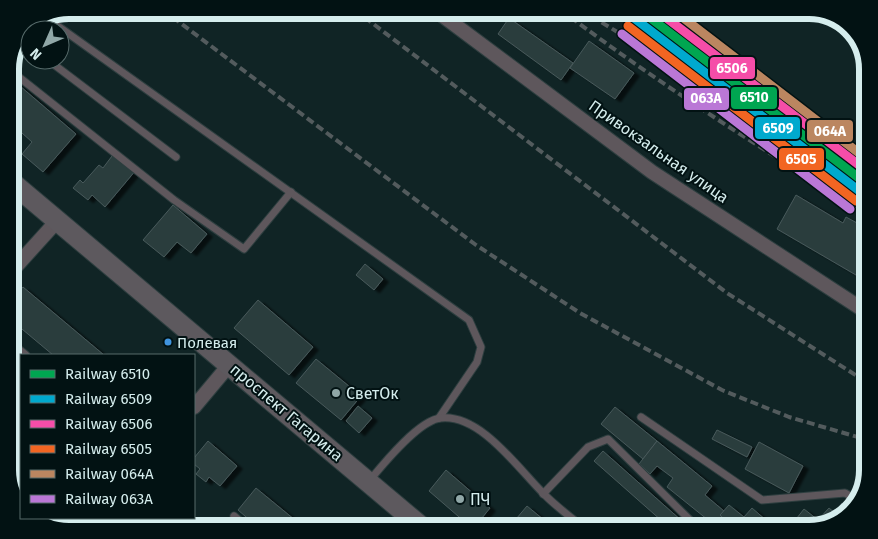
<svg xmlns="http://www.w3.org/2000/svg" width="878" height="539" font-family="'Fira Sans',sans-serif">
  <defs>
    <filter id="shadow"><feDropShadow dx="5.5" dy="3" stdDeviation="1" flood-color="#0009"/></filter>
  </defs>
  <rect width="100%" height="100%" fill="#102425"/>
  <!-- building -->
  <g fill="#2b3c3d" stroke="#485a5b" filter="url(#shadow)">
    <polygon points="509,18 573,63 561,80 498,34"/>
    <polygon points="589,41 634,73 615,99 570,68"/>
    <polygon points="13,80 76,134 43,172 22,154 32,142 12,124 10,126 10,83"/>
    <polygon points="115,152 136,170 105,207 92,195 88,200 73,188 80,180 83,183 99,165 103,168"/>
    <polygon points="822,166 833,174 830,179 827,177 824,182 815,177"/>
    <polygon points="796,195 843,223 846,217 868,229 868,282 777,229"/>
    <polygon points="173,205 207,234 191,253 177,242 164,257 143,240"/>
    <polygon points="365,264 383,279 374,290 356,275"/>
    <polygon points="23,287 104,355 53,355 10,319 10,302"/>
    <polygon points="258,300 313,347 289,375 234,328"/>
    <polygon points="316,359 361,396 341,420 296,383"/>
    <polygon points="358,406 372,418 359,433 346,421"/>
    <polygon points="615,407 657,441 643,459 601,424"/>
    <polygon points="717,430 752,447 747,457 712,439"/>
    <polygon points="208,441 237,466 220,486 209,477 206,482 196,474 200,469 194,464 194,458"/>
    <polygon points="657,441 712,486 705,495 724,511 720,515 735,529 709,529 713,524 667,487 673,478 657,466 650,474 639,464"/>
    <polygon points="759,442 803,466 789,493 745,469"/>
    <polygon points="603,451 691,529 671,529 594,461"/>
    <polygon points="865,469 868,470 862,491 856,488"/>
    <polygon points="446,470 490,508 473,529 429,491"/>
    <polygon points="256,488 306,529 260,529 238,510"/>
    <polygon points="842,503 850,510 838,521 809,529 789,528 804,509 818,520 829,508 835,513"/>
    <polygon points="729,505 744,517 752,508 767,521 761,529 735,529 720,515"/>
    <polygon points="527,506 555,529 516,529 511,525"/>
  </g>
  <g fill="none" stroke-linecap="round" stroke-linejoin="round">
    <!-- service casing -->
    <g stroke="#2d3e3f" stroke-width="9">
      <g id="service">
        <polyline points="48,19 469,320 481,347 477,362 439,418"/>
        <polyline points="21,40 30,47"/>
        <polyline points="48,60 176,157"/>
        <polyline points="10,70 174,200 244,249 291,192"/>
        <polyline points="10,342 26,355"/>
        <polyline points="641,417 762,500 845,493 859,501"/>
        <path d="M370 480C384 463 419 420 441 418 480 414 517 467 542 492 555 506 571 517 585 529"/>
        <polyline points="543,494 588,447 608,439 699,529"/>
        <polyline points="234,516 249,529"/>
        <polyline points="139,518 153,529"/>
      </g>
    </g>
    <!-- minor casing -->
    <g stroke="#2d3e3f" stroke-width="16">
      <g id="minor">
        <polyline points="435,10 652,172 868,313"/>
        <polyline points="10,273 57,221"/>
        <polyline points="194,407 230,364"/>
        <polyline points="99,529 107,518"/>
      </g>
    </g>
    <!-- secondary casing -->
    <g stroke="#2d3e3f" stroke-width="22">
      <polyline id="secondary" points="10,181 424,529"/>
    </g>
    <!-- service -->
    <use href="#service" stroke="#5e575c" stroke-width="7"/>
    <!-- minor -->
    <use href="#minor" stroke="#5e575c" stroke-width="14"/>
    <!-- secondary -->
    <use href="#secondary" stroke="#5d595e" stroke-width="20"/>
    <!-- rail -->
    <g stroke="#535b5d" stroke-width="4" stroke-dasharray="8 4" stroke-linecap="butt">
      <polyline points="163,10 476,245 580,313 722,390 789,417 868,440"/>
      <polyline points="355,10 727,293 868,383"/>
      <path d="M561 10C659 84 763 150 868 214"/>
      <polyline points="581,10 848,171"/>
      <polyline points="659,10 782,105 868,162"/>
    </g>
    <!-- rail-1 casing -->
    <g stroke="#021213" stroke-width="12">
      <polyline id="rail-1" points="640,10 868,185"/>
    </g>
    <!-- rail-2 casing -->
    <g stroke="#021213" stroke-width="12">
      <polyline id="rail-2" points="634,18 862,193"/>
    </g>
    <!-- rail-3 casing -->
    <g stroke="#021213" stroke-width="12">
      <polyline id="rail-3" points="656,10 868,172"/>
    </g>
    <!-- rail-4 casing -->
    <g stroke="#021213" stroke-width="12">
      <polyline id="rail-4" points="628,26 856,201"/>
    </g>
    <!-- rail-5 casing -->
    <g stroke="#021213" stroke-width="12">
      <polyline id="rail-5" points="673,10 868,160"/>
    </g>
    <!-- rail-6 casing -->
    <g stroke="#021213" stroke-width="12">
      <polyline id="rail-6" points="622,34 850,209"/>
    </g>
    <!-- rail-1 -->
    <use href="#rail-1" stroke="#00a651" stroke-width="9"/>
    <!-- rail-2 -->
    <use href="#rail-2" stroke="#00a9ce" stroke-width="9"/>
    <!-- rail-3 -->
    <use href="#rail-3" stroke="#f54da8" stroke-width="9"/>
    <!-- rail-4 -->
    <use href="#rail-4" stroke="#f26522" stroke-width="9"/>
    <!-- rail-5 -->
    <use href="#rail-5" stroke="#bb8660" stroke-width="9"/>
    <!-- rail-6 -->
    <use href="#rail-6" stroke="#ba77d6" stroke-width="9"/>
  </g>
  <!-- markers -->
  <circle fill="#4094de" stroke="#021213" stroke-width="2" cx="168" cy="342" r="4.5"/>
  <g fill="#90a7a7" stroke="#021213" stroke-width="2">
    <circle cx="336" cy="393" r="5"/>
    <circle cx="460" cy="499" r="5"/>
  </g>
  <g text-anchor="middle" stroke-width="4" stroke-linejoin="round" paint-order="stroke">
    <!-- bus labels -->
    <g font-size="15" fill="#d5eded" stroke="#021213" text-anchor="start">
      <text x="177" y="348">Полевая</text>
    </g>
    <!-- street labels -->
    <g font-size="16" fill="#d5eded" stroke="#021213">
      <text transform="translate(659 151) rotate(35)" y="6">Привокзальная улица</text>
      <text transform="translate(287 412) rotate(40)" y="6">проспект Гагарина</text>
    </g>
    <!-- poi labels -->
    <g font-size="16" fill="#d5eded" stroke="#021213" text-anchor="start">
      <text x="346" y="399">СветОк</text>
      <text x="470" y="505">ПЧ</text>
    </g>
  </g>
  <!-- crop -->
  <path d="M0 0H878V539H0ZM69 19H809A50 50 0 0 1 859 69V470A50 50 0 0 1 809 520H69A50 50 0 0 1 19 470V69A50 50 0 0 1 69 19Z" fill="#021213" fill-rule="evenodd"/>
  <path fill="none" stroke="#d5eded" stroke-width="6" d="M69 19H809A50 50 0 0 1 859 69V470A50 50 0 0 1 809 520H69A50 50 0 0 1 19 470V69A50 50 0 0 1 69 19Z"/>
  <g stroke="#021213" stroke-width="2">
    <rect x="709" y="56" width="47" height="24" rx="5" fill="#f54da8"/>
    <rect x="730" y="86" width="48" height="24" rx="5" fill="#00a651"/>
    <rect x="683" y="87" width="47" height="24" rx="5" fill="#ba77d6"/>
    <rect x="754" y="116" width="47" height="24" rx="5" fill="#00a9ce"/>
    <rect x="806" y="119" width="48" height="24" rx="5" fill="#bb8660"/>
    <rect x="778" y="147" width="47" height="24" rx="5" fill="#f26522"/>
  </g>
  <g font-size="14" text-anchor="middle" font-weight="bold" fill="#fff">
    <text x="732" y="73">6506</text>
    <text x="754" y="102">6510</text>
    <text x="706" y="103">063А</text>
    <text x="778" y="133">6509</text>
    <text x="830" y="136">064А</text>
    <text x="801" y="164">6505</text>
  </g>
  <!-- legend -->
  <rect x="20" y="354" width="175" height="165" fill="#021213" stroke="#566a6a"/>
  <rect x="30" y="370" width="25" height="8" fill="#00a651" stroke="#566a6a"/>
  <text x="65" y="379" font-size="15" fill="#d5eded">Railway 6510</text>
  <rect x="30" y="395" width="25" height="8" fill="#00a9ce" stroke="#566a6a"/>
  <text x="65" y="404" font-size="15" fill="#d5eded">Railway 6509</text>
  <rect x="30" y="420" width="25" height="8" fill="#f54da8" stroke="#566a6a"/>
  <text x="65" y="429" font-size="15" fill="#d5eded">Railway 6506</text>
  <rect x="30" y="445" width="25" height="8" fill="#f26522" stroke="#566a6a"/>
  <text x="65" y="454" font-size="15" fill="#d5eded">Railway 6505</text>
  <rect x="30" y="470" width="25" height="8" fill="#bb8660" stroke="#566a6a"/>
  <text x="65" y="479" font-size="15" fill="#d5eded">Railway 064А</text>
  <rect x="30" y="495" width="25" height="8" fill="#ba77d6" stroke="#566a6a"/>
  <text x="65" y="504" font-size="15" fill="#d5eded">Railway 063А</text>
  <!-- north arrow -->
  <g transform="translate(45 45) rotate(225)"><circle r="24" fill="#021213" stroke="#566a6a"/>
  <path d="M0-4L9 19L0 12L-9 19Z" fill="#90a7a7"/>
  <text y="-8" font-size="14" font-weight="bold" text-anchor="middle" fill="#d5eded">N</text>
  </g>
</svg>
